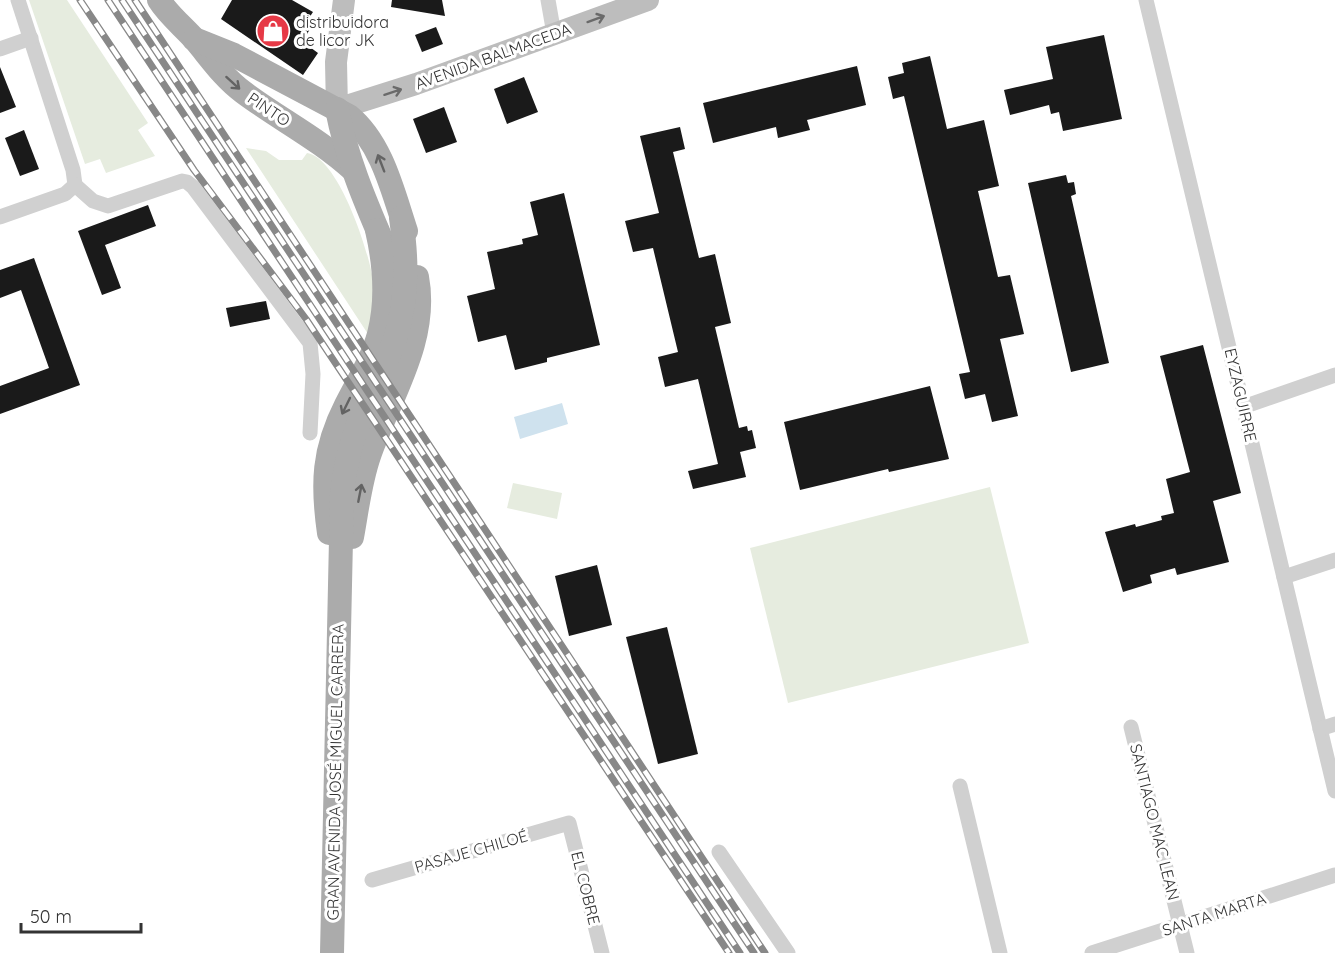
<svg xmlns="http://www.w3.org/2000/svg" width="1335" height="953" font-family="Quicksand,sans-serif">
  <rect width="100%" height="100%" fill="#fff"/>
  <!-- green -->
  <g fill="#e6ecdf">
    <polygon points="29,0 67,0 148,123 138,130 155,156 106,173 100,159 85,164"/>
    <path d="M246 148 266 151 279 160H302L307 153C340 157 376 268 375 298 375 309 370 323 368 334Z"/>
    <polygon points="513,483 562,493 557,519 507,508"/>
    <polygon points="990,487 1029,643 788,703 750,548"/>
  </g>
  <!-- water -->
  <polygon fill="#cfe2ee" points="562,403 568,424 520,439 514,417"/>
  <!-- building -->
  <g fill="#1a1a1a">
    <polygon points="232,0 292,0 313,12 309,18 314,21 303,42 318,53 303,75 221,19"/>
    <polygon points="392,0 442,0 445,16 391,7"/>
    <polygon points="436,27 443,44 422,52 415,35"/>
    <polygon points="1104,35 1122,119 1063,131 1059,112 1051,114 1049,105 1010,115 1004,90 1053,79 1046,47"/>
    <polygon points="930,56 947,129 984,120 999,186 978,191 998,277 1010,275 1024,334 1000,339 1018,416 992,422 985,394 965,399 959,374 970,372 904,96 893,99 888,77 904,73 902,63"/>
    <polygon points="857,66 866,105 807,120 810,130 778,138 776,127 713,143 703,103"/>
    <polygon points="0,67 16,107 0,113"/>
    <polygon points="524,77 538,112 507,124 494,89"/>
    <polygon points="444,107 457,142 426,153 413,119"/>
    <polygon points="680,127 685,149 673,152 699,258 715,254 731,323 715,327 739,428 747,426 748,431 752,430 756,448 740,452 746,477 693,489 688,471 718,464 698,379 665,387 658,357 678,352 653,248 633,252 625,221 659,213 640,136"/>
    <polygon points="24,130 39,169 20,176 5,138"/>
    <polygon points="1066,175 1068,183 1074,182 1076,194 1071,196 1109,363 1071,372 1028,183"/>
    <polygon points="564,193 600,345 547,358 547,362 515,370 506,335 478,342 467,296 495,289 487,252 523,244 522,239 538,235 530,202"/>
    <polygon points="148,205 156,226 105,245 121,288 102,295 78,231"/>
    <polygon points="34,258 80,385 0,414 0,386 49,368 21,290 0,298 0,270"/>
    <polygon points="266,301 270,319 230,327 226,308"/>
    <polygon points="1203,345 1241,493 1213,501 1229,562 1177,575 1175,568 1150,575 1152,583 1123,592 1105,532 1135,524 1136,527 1162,520 1161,516 1174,513 1166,479 1190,472 1160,356"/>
    <polygon points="930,386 949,459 889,472 888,469 800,490 784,422"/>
    <polygon points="597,565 612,625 569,636 555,576"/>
    <polygon points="667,627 698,754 658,764 626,637"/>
  </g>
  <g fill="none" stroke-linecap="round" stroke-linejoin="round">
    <!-- street -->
    <g stroke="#d0d0d0" stroke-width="15">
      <polyline points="18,0 73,170 75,185"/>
      <polyline points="548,0 554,34"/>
      <polyline points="1146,0 1335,791"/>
      <polyline points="0,49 31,38"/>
      <polyline points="75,185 93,201 108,206 182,181 187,182 193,187 310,343 313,374 310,433"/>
      <polyline points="0,217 65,194 75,185"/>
      <polyline points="1243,407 1335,375"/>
      <polyline points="1284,577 1335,560"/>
      <polyline points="1131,727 1187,953"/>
      <polyline points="1320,729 1335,724"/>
      <polyline points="960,786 1000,953"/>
      <polyline points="719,852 788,953"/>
      <polyline points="372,880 569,823 602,953"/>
      <polyline points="1092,953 1335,875"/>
    </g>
    <!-- secondary -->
    <polyline stroke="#bdbdbd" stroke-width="22" points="344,0 336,62 337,109 416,84 648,0"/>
    <!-- primary -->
    <g stroke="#ababab" stroke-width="24">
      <path d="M159 0C169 16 184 27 196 41 211 59 224 78 243 92 279 119 319 139 353 170"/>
      <path d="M194 39 234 55 349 116C382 143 393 192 406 231"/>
      <path d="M337 109C346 156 364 199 383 243"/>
      <path d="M329 533C322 484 323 450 346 405 358 381 372 360 379 334 388 299 385 265 377 230"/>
      <path d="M352 537C357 510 360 482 369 456 389 398 429 341 417 277"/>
      <path d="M332 953 342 493C344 472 349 451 356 430 368 397 387 366 397 332 408 293 407 257 401 218"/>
    </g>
    <!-- rail casing -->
    <g stroke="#888" stroke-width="7">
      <g id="rail">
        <polyline points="80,0 194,170 306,319 729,953"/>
        <polyline points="108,0 740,953"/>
        <polyline points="122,0 754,953"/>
        <polyline points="135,0 765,953"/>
      </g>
    </g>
    <!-- rail -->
    <use href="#rail" stroke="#fff" stroke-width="4.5" stroke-dasharray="14" stroke-linecap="butt"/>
  </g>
  <!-- one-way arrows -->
  <defs><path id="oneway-shaft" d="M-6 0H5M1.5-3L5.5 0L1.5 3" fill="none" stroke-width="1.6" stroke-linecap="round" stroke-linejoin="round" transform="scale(1.5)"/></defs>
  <g stroke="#6a6a6a">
    <use href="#oneway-shaft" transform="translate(596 19) rotate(-20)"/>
    <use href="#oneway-shaft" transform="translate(393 92) rotate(-18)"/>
  </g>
  <g stroke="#636363">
    <use href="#oneway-shaft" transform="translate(233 83) rotate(42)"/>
    <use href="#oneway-shaft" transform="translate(381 163) rotate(-111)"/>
    <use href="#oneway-shaft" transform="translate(346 406) rotate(116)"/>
    <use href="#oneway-shaft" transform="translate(360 493) rotate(-79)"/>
  </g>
  <!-- icons -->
  <defs>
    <g id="shop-disc" transform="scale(1.725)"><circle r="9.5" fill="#e63946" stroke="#fff"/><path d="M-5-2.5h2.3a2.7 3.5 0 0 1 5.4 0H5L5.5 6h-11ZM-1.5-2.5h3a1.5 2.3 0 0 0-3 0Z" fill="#fff"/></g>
  </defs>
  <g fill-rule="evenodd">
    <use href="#shop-disc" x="273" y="31"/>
  </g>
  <g text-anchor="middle" stroke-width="6" stroke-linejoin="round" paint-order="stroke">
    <!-- poi labels -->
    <g font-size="16" fill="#333" stroke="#fff" text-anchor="start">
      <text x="296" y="28">distribuidora<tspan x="296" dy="18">de licor JK</tspan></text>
    </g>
    <!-- street labels -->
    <g font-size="16" fill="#333" stroke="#fff">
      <text transform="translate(493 56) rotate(-20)" y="6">AVENIDA BALMACEDA</text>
      <text transform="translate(269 109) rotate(34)" y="6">PINTO</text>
      <text transform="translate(1241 395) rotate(77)" y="6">EYZAGUIRRE</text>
      <text transform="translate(335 772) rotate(-89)" y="6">GRAN AVENIDA JOSÉ MIGUEL CARRERA</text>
      <text transform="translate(1155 822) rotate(76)" y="6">SANTIAGO MAC LEAN</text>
      <text transform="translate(471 851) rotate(-16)" y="6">PASAJE CHILOÉ</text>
      <text transform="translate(586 888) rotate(76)" y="6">EL COBRE</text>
      <text transform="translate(1214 914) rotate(-18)" y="6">SANTA MARTA</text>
    </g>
  </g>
  <!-- scale -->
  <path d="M21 923v9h120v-9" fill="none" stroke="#333333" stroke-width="3"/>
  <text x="30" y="923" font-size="18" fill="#333333" stroke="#ffffff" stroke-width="4.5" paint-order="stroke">50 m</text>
</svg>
